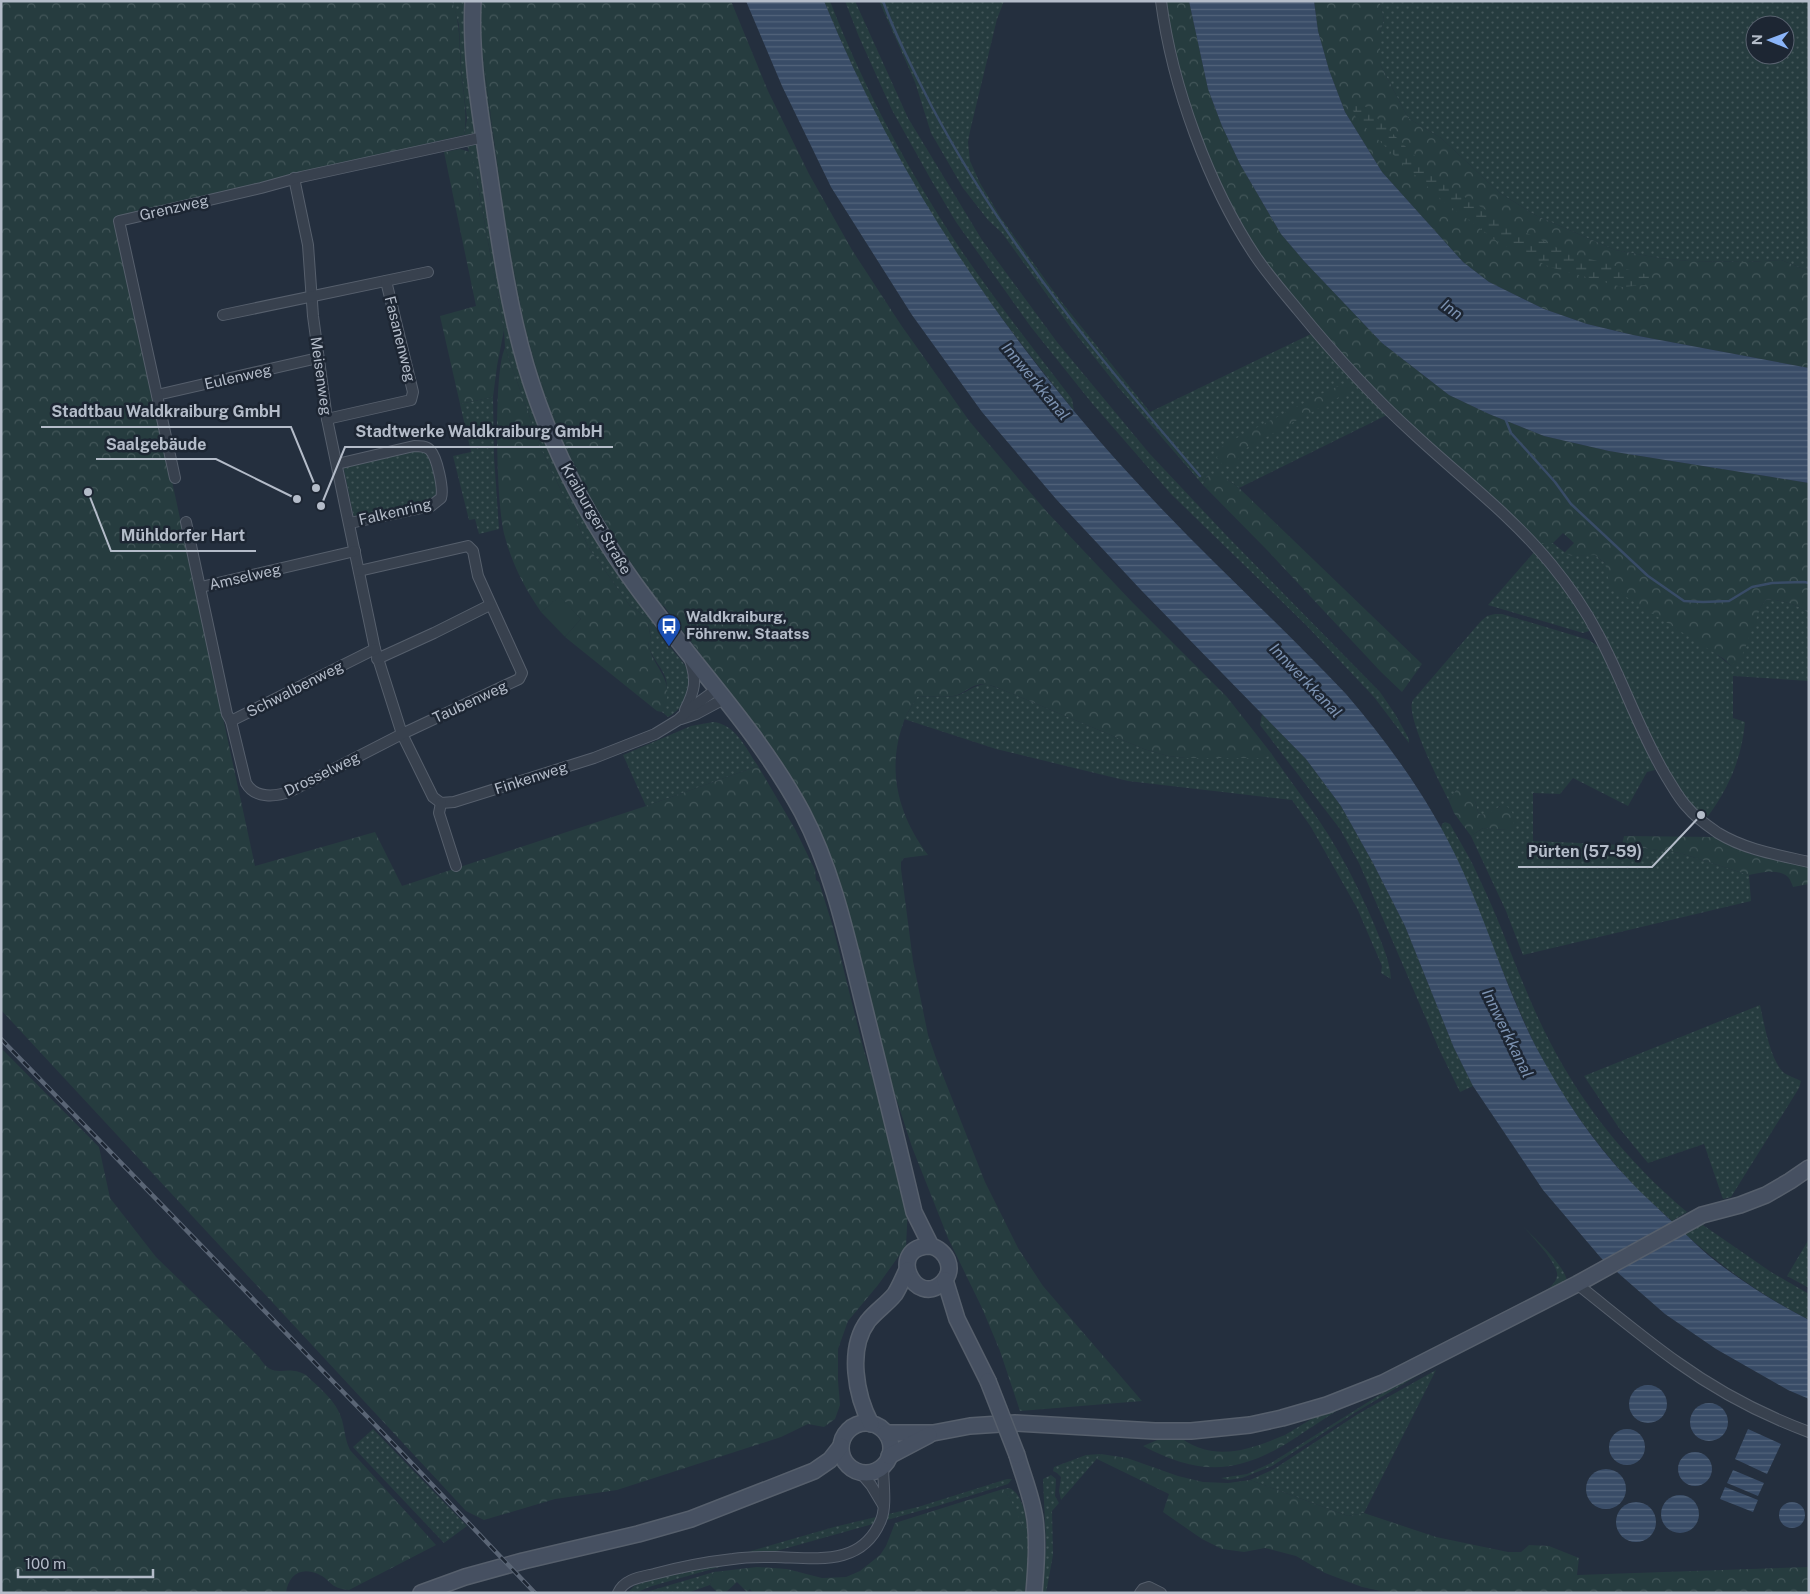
<svg xmlns="http://www.w3.org/2000/svg" width="1810" height="1594" font-family="'Public Sans',sans-serif">
  <defs>
    <pattern id="grass-dots" width="8" height="8" patternUnits="userSpaceOnUse" patternTransform="scale(1.25)"><rect width="8" height="8" fill="#263c3f"/><path d="M2 2h.1M6 6h.1" fill="none" stroke="#435659" stroke-width="1.8" stroke-linecap="round"/></pattern>
    <pattern id="forest-crowns" width="20" height="18" patternUnits="userSpaceOnUse" patternTransform="scale(1.25)"><rect width="20" height="18" fill="#263c3f"/><path d="M2 6a3 3 0 1 1 6 0M12 15a3 3 0 1 1 6 0" fill="none" stroke="#435659"/></pattern>
    <pattern id="wetland-marsh" width="20" height="14" patternUnits="userSpaceOnUse" patternTransform="scale(1.25)"><rect width="20" height="14" fill="#263c3f"/><path d="M1 5h8M5 5V1M11 12h8M15 12V8" fill="none" stroke="#435659"/></pattern>
    <pattern id="water-rules" width="6" height="5" patternUnits="userSpaceOnUse" patternTransform="scale(1.25)"><rect width="6" height="5" fill="#394c67"/><path d="M0 2.5h6" fill="none" stroke="#53647b"/></pattern>
  </defs>
  <rect width="100%" height="100%" fill="#242f3e"/>
  <!-- grass -->
  <g fill="url(#grass-dots)" fill-rule="evenodd">
    <path d="M452 1H482V50L493 136 505 222 524 323 536 367 552 411 589 495 621 549 664 606 651 618C658 631 666 642 675 653 680 659 686 665 689 672 696 688 682 710 668 717L662 712C666 703 668 689 666 680 663 667 651 659 648 643L651 639 648 623 645 616 630 606 589 548 542 451 505 348 504 330 476 175 464 135 467 119 461 69 459 25Z"/>
    <path d="M824 1H830C864 89 909 172 961 250 996 301 1034 350 1072 399L1074 411C1031 357 988 302 950 244 900 167 859 86 824 1Z"/>
    <polygon points="845,1 855,1 908,118 982,240 1057,342 1149,453 1226,535 1380,692 1395,714 1409,739 1409,743 1374,697 1307,626 1171,494 1091,402 1031,327 956,222 930,178 892,110 859,37"/>
    <polygon points="879,1 1004,1 997,19 970,131 968,142 970,161 980,183 1001,218 1060,300 1150,412 1313,333 1362,391 1387,415 1239,488 1228,480 1208,475 1203,485 1118,387 1071,328 1002,233 988,220 963,188 931,133 915,82"/>
    <path d="M1379 1H1809V271L1781 260 1746 262 1689 261 1659 258 1615 250 1535 215 1500 193 1441 138 1408 118 1380 64V33L1384 19ZM1755 25H1785V55H1755Z"/>
    <polygon points="493,397 494,457 499,529 479,534 475,519 469,520 453,456 471,452 460,404"/>
    <polygon points="416,450 425,452 430,460 438,493 433,501 354,518 343,465"/>
    <path d="M1539 543H1553C1572 560 1572 554 1595 555L1731 666 1761 606 1766 600C1781 599 1796 604 1809 613V681L1733 676V718L1745 722C1742 757 1729 788 1708 816L1703 817 1684 799 1667 773 1597 627Z"/>
    <polygon points="1535,551 1560,581 1589,626 1589,631 1583,633 1488,605"/>
    <path d="M1495 614H1502L1589 640 1599 647 1655 770 1647 772 1628 806 1573 778 1560 794 1533 793V841L1622 845 1680 853 1749 875 1751 901 1523 955 1506 911 1471 836 1483 828 1507 830 1500 806 1490 814 1481 815C1476 811 1478 809 1476 804 1474 794 1464 793 1456 790L1449 801C1441 785 1404 714 1413 700L1481 621 1487 616Z"/>
    <path d="M986 684 1001 689 1144 749 1168 756 1185 758H1265L1271 753C1284 772 1298 791 1311 809 1337 845 1357 884 1374 924 1381 942 1390 960 1391 979L1381 973 1382 966 1357 908 1311 827 1292 800 1128 781 996 749 904 719 917 697C930 695 943 698 955 696 967 693 973 685 986 684Z"/>
    <polygon points="1262,714 1306,759 1341,806 1373,863 1405,926 1454,1048 1473,1086 1460,1092 1439,1049 1359,863 1340,829 1260,725"/>
    <path d="M713 722C736 724 746 749 758 766L646 806 623 755 691 726Z"/>
    <path d="M1445 822 1450 824C1460 842 1471 859 1479 878 1505 931 1522 989 1550 1042 1584 1108 1630 1164 1687 1212L1672 1221C1657 1207 1641 1194 1628 1179 1592 1139 1559 1093 1535 1045 1501 974 1477 899 1441 829L1442 824Z"/>
    <path d="M1760 1005C1764 1023 1770 1059 1783 1072 1788 1076 1796 1078 1801 1081L1799 1088 1731 1197 1723 1199 1704 1144 1648 1163 1619 1128 1584 1076Z"/>
    <path d="M1700 1223 1771 1272 1809 1294V1320C1764 1297 1722 1267 1685 1234Z"/>
    <path d="M1524 1227C1535 1239 1566 1266 1567 1282L1350 1402 1289 1442 1285 1435 1394 1369 1548 1289C1552 1285 1556 1282 1557 1276 1559 1264 1532 1237 1524 1227Z"/>
    <polygon points="1809,1239 1809,1288 1787,1276"/>
    <polygon points="1427,1370 1356,1412 1272,1466 1242,1478 1228,1480 1221,1478 1247,1474 1271,1463 1392,1387 1418,1372"/>
    <polygon points="1436,1370 1364,1513 1348,1516 1250,1480 1274,1469 1358,1414"/>
    <polygon points="373,1429 467,1526 444,1543 353,1447"/>
    <polygon points="1101,1454 1061,1500 1059,1491 1061,1477 1057,1473 1053,1471 1054,1467 1086,1455"/>
    <polygon points="1051,1475 1056,1479 1055,1496 1059,1503 1052,1511 1053,1555 1046,1593 1041,1593 1046,1545 1043,1479"/>
    <polygon points="1007,1479 1012,1479 1008,1484 937,1506 652,1586 635,1593 628,1593 634,1586 644,1582 834,1527 918,1507"/>
    <path d="M1009 1488C1028 1495 1029 1539 1028 1556 1023 1532 1018 1508 1003 1489Z"/>
    <polygon points="714,1572 710,1585 687,1593 643,1593"/>
  </g>
  <!-- forest -->
  <g fill="url(#forest-crowns)">
    <path d="M1 1H452C461 24 459 46 461 70 463 92 468 113 464 135L115 217 255 866 375 832 402 886 646 806 758 766 795 829 815 870 816 880 819 882 833 927 863 1047 886 1120 908 1207 906 1246 878 1285 848 1321 838 1349V1381L840 1405 835 1419 824 1427 808 1424 781 1437 617 1490 555 1499 484 1520 466 1511 1 1010Z"/>
    <path d="M482 1H731L768 91 809 174 852 250 901 325 970 422 1047 512 1133 603 1227 697 1271 753 1266 758H1185L1168 756 1144 749 1001 689C993 686 983 682 974 686 967 689 961 695 953 696 941 698 929 695 917 697 913 705 907 712 904 721 886 769 898 815 928 855L904 858 901 862V869L913 961 928 1035 936 1058 985 1182 1018 1248 1043 1286 1142 1401 1020 1411 1000 1351 982 1308 948 1238 912 1147 793 782 772 749 621 549 589 495 552 411 536 367 524 323 505 222 482 50Z"/>
    <path d="M1165 1H1189L1208 89 1222 126 1240 164 1281 234 1304 261 1382 343 1449 395 1489 414 1544 436 1609 451 1809 483V613C1796 604 1781 599 1766 600L1761 606 1742 656 1731 666 1724 659 1617 591 1609 582 1605 563 1595 555 1572 556 1564 553 1574 543 1563 533 1553 543H1539L1527 529 1371 389 1317 328 1261 258 1228 202 1209 159 1187 99 1174 51Z"/>
    <polygon points="1314,1 1379,1 1384,19 1380,33 1380,64 1408,118 1441,138 1500,193 1535,215 1615,250 1659,258 1689,261 1746,262 1781,260 1809,271 1809,368 1633,335 1587,324 1544,309 1489,282 1463,262 1382,172 1345,112 1329,70 1318,31"/>
    <polygon points="460,149 470,152 473,159 504,330 497,366 493,397 460,404 440,316 476,306 444,152"/>
    <path d="M505 348 542 451 589 548 630 606 645 616 651 618 648 623 651 640 648 643C654 672 678 679 662 712L657 711 565 637 581 619 560 597 541 612C525 589 512 564 505 537 496 510 493 371 505 348Z"/>
    <polygon points="1346,383 1352,386 1350,391 1241,451 1237,464 1233,468 1223,465 1217,458 1219,449 1229,442 1327,391"/>
    <polygon points="1214,474 1228,480 1239,488 1422,664 1402,692 1381,672 1267,550 1203,485 1208,475"/>
    <path d="M1456 790C1465 790 1474 794 1476 804 1478 809 1476 811 1481 815 1490 814 1496 807 1505 805 1513 811 1516 817 1513 826L1507 830 1483 828 1471 836 1454 813 1449 801Z"/>
    <path d="M1624 836 1716 837 1742 851 1757 856 1809 867V884L1793 887C1792 884 1790 879 1788 877 1779 868 1759 873 1749 875L1680 853 1622 845Z"/>
    <path d="M1 1048 99 1147 110 1198 156 1257 259 1357C274 1382 285 1363 306 1375 319 1388 337 1401 342 1420 345 1431 345 1440 350 1450L436 1545 349 1590C328 1588 332 1580 318 1574 300 1566 288 1576 286 1593H1Z"/>
    <path d="M1174 1433C1211 1463 1244 1452 1285 1435L1289 1442C1235 1475 1199 1475 1143 1446Z"/>
    <polygon points="1101,1454 1127,1458 1178,1476 1203,1482 1228,1483 1250,1480 1348,1516 1364,1513 1436,1537 1508,1552 1521,1552 1529,1545 1549,1546 1579,1558 1577,1575 1809,1567 1809,1593 1390,1593 1362,1587 1325,1573 1296,1556 1265,1548 1244,1552 1222,1549 1202,1539 1163,1512 1169,1494 1097,1459"/>
    <path d="M1003 1489C1016 1505 1028 1536 1028 1558 1028 1569 1026 1581 1025 1593H753L750 1589 747 1592 737 1582 725 1593H718L710 1585 714 1572 757 1567 787 1569 822 1578 846 1577 860 1571 880 1555 886 1546 895 1523Z"/>
  </g>
  <!-- wetland -->
  <polygon fill="url(#wetland-marsh)" points="1348,97 1366,107 1442,183 1510,225 1568,253 1652,276 1645,285 1622,287 1550,267 1498,242 1443,201 1400,161 1356,118"/>
  <!-- pitch -->
  <polygon fill="#263c3f" points="560,596 581,619 565,637 541,612"/>
  <!-- water -->
  <g fill="url(#water-rules)">
    <path d="M746 1H824C896 177 1002 335 1130 475 1199 551 1276 620 1346 694 1391 746 1432 804 1461 867 1488 926 1506 989 1536 1047 1562 1095 1592 1142 1630 1181 1642 1194 1655 1205 1667 1217 1681 1229 1694 1243 1708 1255 1739 1280 1774 1302 1809 1320V1399L1788 1390 1716 1349 1665 1314 1601 1258 1543 1190 1473 1086 1454 1048 1405 926 1373 863 1341 806 1306 759 1141 590 1056 499 982 412 912 315 831 187 782 86Z"/>
    <polygon points="1189,1 1314,1 1318,31 1329,70 1345,112 1382,172 1463,262 1489,282 1544,309 1587,324 1633,335 1809,368 1809,483 1609,451 1544,436 1489,414 1449,395 1382,343 1304,261 1281,234 1240,164 1222,126 1208,89"/>
    <circle cx="1648" cy="1404" r="19"/>
    <circle cx="1709" cy="1422" r="19"/>
    <polygon points="1748,1429 1781,1444 1767,1474 1735,1459"/>
    <circle cx="1627" cy="1447" r="18"/>
    <circle cx="1695" cy="1469" r="17"/>
    <circle cx="1606" cy="1489" r="20"/>
    <polygon points="1733,1470 1764,1483 1758,1496 1727,1483"/>
    <polygon points="1725,1487 1758,1500 1753,1512 1720,1499"/>
    <circle cx="1680" cy="1514" r="19"/>
    <circle cx="1792" cy="1515" r="13"/>
    <circle cx="1636" cy="1522" r="20"/>
  </g>
  <g fill="none" stroke-linecap="round" stroke-linejoin="round">
    <!-- stream -->
    <g stroke="#394c67" stroke-width="2.5">
      <path d="M883 1C896 38 915 73 932 107 1004 243 1101 361 1200 476"/>
      <polyline points="1505,418 1511,433 1555,482 1571,504 1648,576 1684,601 1703,602 1729,601 1752,587 1772,583 1804,582 1809,583"/>
    </g>
    <!-- minor casing -->
    <g stroke="#565f6c" stroke-width="12">
      <g id="minor">
        <path d="M1161 1C1172 86 1209 187 1256 257 1269 276 1284 293 1298 310 1334 354 1371 395 1413 433 1459 476 1511 515 1551 564 1569 586 1585 609 1598 634 1623 680 1639 731 1666 776 1673 787 1679 799 1688 808 1696 818 1708 826 1718 833 1746 850 1778 855 1809 862"/>
        <polyline points="294,178 308,245 313,316 327,419 375,649 402,734 433,797 441,803"/>
        <polyline points="223,315 428,272"/>
        <polyline points="157,395 318,358"/>
        <polyline points="327,419 411,400 413,392 386,281"/>
        <path d="M337 464 414 446C420 446 426 446 430 450 437 457 444 489 441 498L431 506 350 523"/>
        <polyline points="175,478 119,221 261,188 301,177 484,137"/>
        <path d="M186 522 227 714 231 721 246 783C255 799 276 797 291 791L402 734 519 679 522 673 478 576 473 551 468 546 359 571"/>
        <polyline points="201,587 355,551"/>
        <polyline points="377,659 434,633 490,605"/>
        <path d="M685 710C695 690 697 681 690 660"/>
        <polyline points="681,719 696,714 724,699"/>
        <polyline points="231,721 375,649"/>
        <polyline points="441,803 454,802 594,758 655,734 678,720 692,707 717,689"/>
        <polyline points="441,803 439,813 456,866"/>
        <path d="M1577 1284C1610 1310 1642 1337 1677 1362 1716 1390 1763 1415 1809 1432"/>
        <polyline points="860,1472 871,1485 883,1505"/>
        <path d="M618 1593C624 1579 641 1577 654 1574 680 1567 706 1562 733 1559 746 1557 761 1557 775 1557 816 1558 862 1567 881 1520 887 1507 883 1481 883 1466"/>
        <polyline points="1140,1593 1143,1589 1149,1587 1161,1593"/>
      </g>
    </g>
    <!-- secondary casing -->
    <g stroke="#565f6c" stroke-width="18">
      <g id="secondary">
        <path d="M473 1C470 57 480 111 488 165 498 232 507 301 526 366 548 440 583 510 627 573 683 654 755 725 802 812 832 869 846 933 861 994 879 1067 897 1139 914 1212L931 1246C946 1250 956 1269 943 1282 915 1310 885 1246 931 1246"/>
        <polyline points="945,1280 957,1319 988,1381"/>
        <circle cx="866" cy="1448" r="25"/>
        <path d="M871 1424C856 1396 847 1349 868 1321 876 1311 887 1304 895 1294 900 1286 903 1278 907 1270"/>
        <polyline points="886,1433 933,1433 970,1426 1015,1423 1155,1431 1191,1431 1250,1425 1282,1418 1327,1405 1383,1383 1577,1284 1702,1215 1740,1205 1766,1195 1790,1181 1809,1168"/>
        <path d="M1017 1455C1023 1476 1032 1497 1035 1519 1038 1543 1036 1568 1034 1593"/>
        <polyline points="889,1456 929,1435"/>
        <polyline points="421,1593 465,1577 523,1561 638,1534 691,1519 814,1471 830,1460 841,1446"/>
      </g>
    </g>
    <!-- minor -->
    <use href="#minor" stroke="#38414e" stroke-width="10"/>
    <!-- secondary -->
    <use href="#secondary" stroke="#465061" stroke-width="15"/>
    <!-- rail casing -->
    <g stroke="#5a6575" stroke-width="4.5">
      <polyline id="rail" points="1,1039 382,1432 535,1593"/>
    </g>
    <!-- rail -->
    <use href="#rail" stroke="#1d2633" stroke-width="2.5" stroke-dasharray="8" stroke-linecap="butt"/>
    <!-- secondary-bridge casing -->
    <g stroke="#565f6c" stroke-width="18" stroke-linecap="butt">
      <polyline id="secondary-bridge" points="988,1381 1017,1455"/>
    </g>
    <!-- secondary-bridge -->
    <use href="#secondary-bridge" stroke="#465061" stroke-width="15"/>
  </g>
  <!-- icons -->
  <defs>
    <g id="bus-pin" transform="scale(1.25)"><path d="M0 17L-7.5 6A9.5 9.5 0 1 1 7.5 6Z" fill="#1a4fb4" stroke="#1d2633"/><path d="M-5-6H5V4H4V6H2V4H-2V6H-4V4H-5ZM-3.5-4V0h7V-4ZM-3.5 1.2v1.5H-2V1.2ZM2 1.2v1.5H3.5V1.2Z" fill="#fff"/></g>
  </defs>
  <g fill-rule="evenodd">
    <use href="#bus-pin" x="669" y="626"/>
  </g>
  <g text-anchor="middle" stroke-width="5" stroke-linejoin="round" paint-order="stroke">
    <!-- street labels -->
    <g font-size="15" fill="#b4bcc9" stroke="#1d2633">
      <text transform="translate(174 208) rotate(-13)" y="5">Grenzweg</text>
      <text transform="translate(400 339) rotate(76)" y="5">Fasanenweg</text>
      <text transform="translate(321 376) rotate(82)" y="5">Meisenweg</text>
      <text transform="translate(238 377) rotate(-13)" y="5">Eulenweg</text>
      <text transform="translate(395 512) rotate(-13)" y="5">Falkenring</text>
      <text transform="translate(596 519) rotate(60)" y="5">Kraiburger Straße</text>
      <text transform="translate(245 577) rotate(-13)" y="5">Amselweg</text>
      <text transform="translate(295 689) rotate(-27)" y="5">Schwalbenweg</text>
      <text transform="translate(470 702) rotate(-25)" y="5">Taubenweg</text>
      <text transform="translate(322 774) rotate(-26)" y="5">Drosselweg</text>
      <text transform="translate(531 778) rotate(-18)" y="5">Finkenweg</text>
    </g>
    <!-- poi labels -->
    <g font-size="15" font-weight="bold" fill="#b4bcc9" stroke="#1d2633" text-anchor="start">
      <text x="686" y="622">Waldkraiburg,<tspan x="686" dy="17">Föhrenw. Staatss</tspan></text>
    </g>
    <!-- water labels -->
    <g font-size="16" font-style="italic" fill="#7c92b1" stroke="#1d2633">
      <text transform="translate(1452 309) rotate(35)" y="6">Inn</text>
      <text transform="translate(1036 381) rotate(50)" y="6">Innwerkkanal</text>
      <text transform="translate(1306 680) rotate(46)" y="6">Innwerkkanal</text>
      <text transform="translate(1508 1033) rotate(64)" y="6">Innwerkkanal</text>
    </g>
  </g>
  <!-- callouts -->
  <path fill="none" stroke="#b4bcc9" stroke-width="2" d="M316 488L291 427H41M321 506L345 447H613M297 499L216 459H96M88 492L111 551H256M1701 815L1652 867H1518"/>
  <g fill="#b4bcc9" stroke="#1d2633" stroke-width="2">
    <circle cx="316" cy="488" r="5"/>
    <circle cx="321" cy="506" r="5"/>
    <circle cx="297" cy="499" r="5"/>
    <circle cx="88" cy="492" r="5"/>
    <circle cx="1701" cy="815" r="5"/>
  </g>
  <g font-size="16" text-anchor="middle" font-weight="bold" fill="#b4bcc9" stroke="#1d2633" stroke-width="5" stroke-linejoin="round" paint-order="stroke">
    <text x="166" y="417">Stadtbau Waldkraiburg GmbH</text>
    <text x="479" y="437">Stadtwerke Waldkraiburg GmbH</text>
    <text x="156" y="450">Saalgebäude</text>
    <text x="183" y="541">Mühldorfer Hart</text>
    <text x="1585" y="857">Pürten (57-59)</text>
  </g>
  <!-- border -->
  <rect width="1810" height="1594" fill="none" stroke="#b4bcc9" stroke-width="5"/>
  <!-- north arrow -->
  <g transform="translate(1770 40) rotate(271)"><circle r="24" fill="#1d2633" stroke="#59626f"/>
  <path d="M0-4L9 19L0 12L-9 19Z" fill="#8ab4f8"/>
  <text y="-8" font-size="14" font-weight="bold" text-anchor="middle" fill="#b4bcc9">N</text>
  </g>
  <!-- scale -->
  <path d="M18 1569v8h135v-8" fill="none" stroke="#b4bcc9" stroke-width="2.5"/>
  <text x="25" y="1569" font-size="15" fill="#b4bcc9" stroke="#1d2633" stroke-width="4" paint-order="stroke">100 m</text>
</svg>
